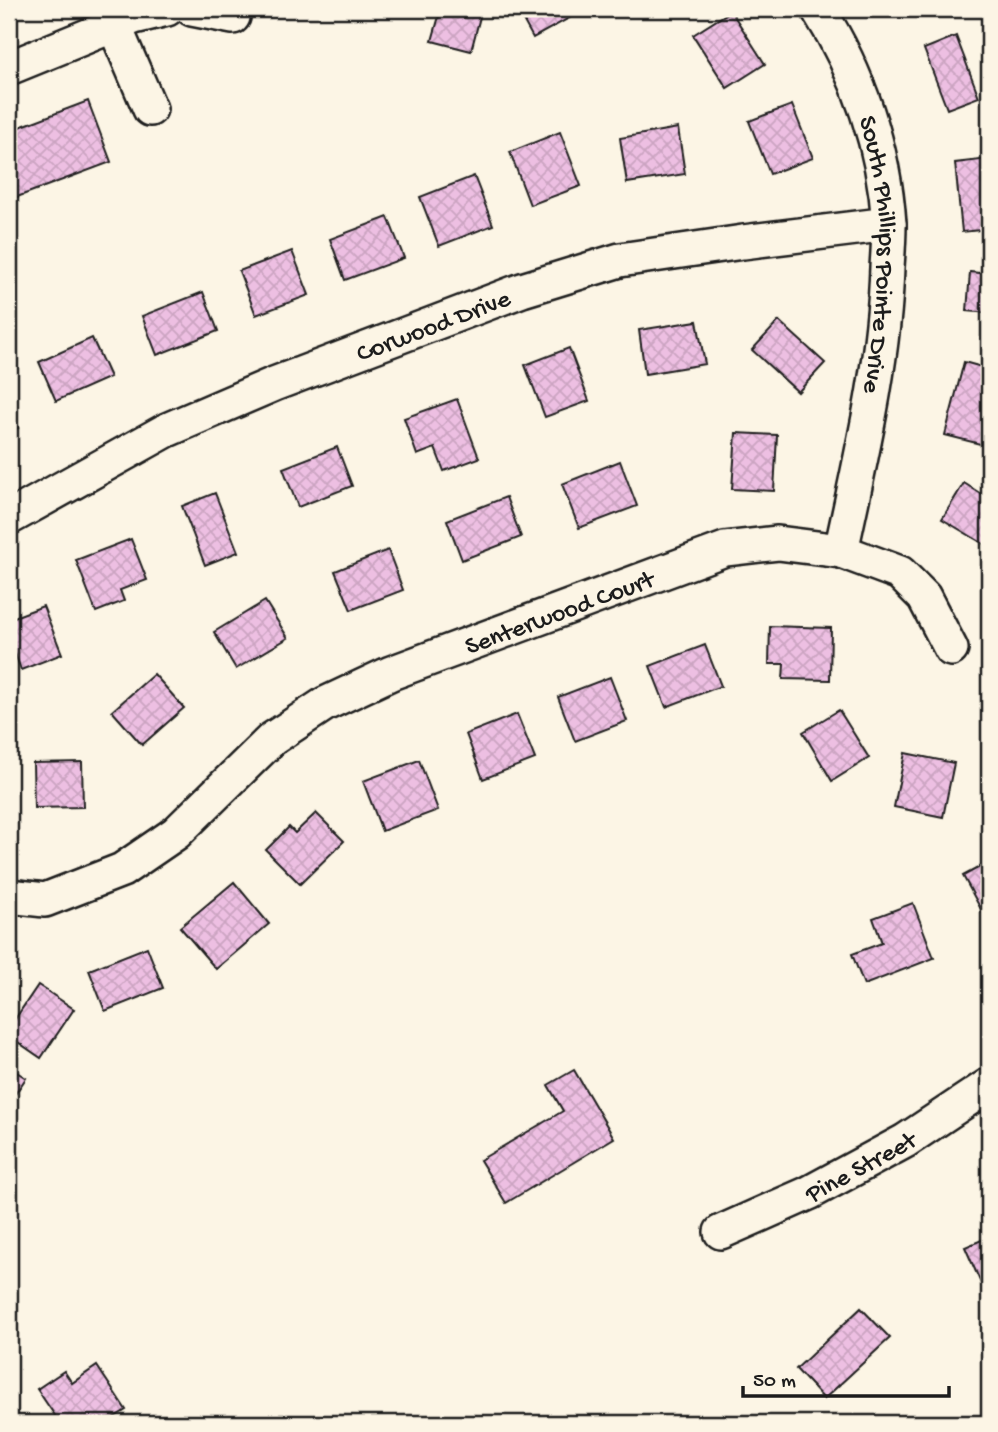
<svg xmlns="http://www.w3.org/2000/svg" width="998" height="1432" font-family="'Gochi Hand',sans-serif">
  <defs>
    <pattern id="building-cross-hatch" width="8" height="8" patternUnits="userSpaceOnUse" patternTransform="scale(1.75)"><rect width="8" height="8" fill="#edbfe2"/><path d="M0 0l8 8M0 8l8-8" fill="none" stroke="#cba4c1"/></pattern>
  </defs>
  <rect width="100%" height="100%" fill="#fcf5e5"/>
  <filter id="ink" filterUnits="userSpaceOnUse"><feTurbulence type="fractalNoise" baseFrequency=".0143" numOctaves="2"/><feDisplacementMap in="SourceGraphic" scale="14" xChannelSelector="R" yChannelSelector="G"/><feConvolveMatrix kernelMatrix="1 2 1 2 8 2 1 2 1" color-interpolation-filters="sRGB"/></filter>
  <g filter="url(#ink)">
    <!-- building -->
    <g fill="url(#building-cross-hatch)" stroke="#1c1c1c" stroke-width="2">
      <polygon points="441,9 465,9 481,13 471,51 432,41"/>
      <polygon points="517,9 584,9 584,10 533,38"/>
      <polygon points="731,11 765,64 727,88 693,35"/>
      <polygon points="956,36 979,97 947,109 924,49"/>
      <polygon points="88,101 111,162 9,200 9,131"/>
      <polygon points="792,105 813,158 770,174 749,121"/>
      <polygon points="678,128 685,174 627,183 620,138"/>
      <polygon points="560,132 581,186 530,205 510,152"/>
      <polygon points="989,159 989,229 962,232 955,163"/>
      <polygon points="474,176 493,225 439,246 420,197"/>
      <polygon points="388,217 404,258 345,280 330,239"/>
      <polygon points="292,251 309,295 256,315 239,271"/>
      <polygon points="970,272 989,274 989,313 967,311"/>
      <polygon points="203,292 218,331 157,355 142,316"/>
      <polygon points="697,321 705,364 645,374 639,330"/>
      <polygon points="779,321 825,363 798,392 752,350"/>
      <polygon points="92,338 110,377 56,401 39,362"/>
      <polygon points="569,348 589,401 545,417 525,365"/>
      <polygon points="964,362 989,369 988,446 945,435"/>
      <polygon points="457,399 479,458 444,471 435,448 417,455 404,418"/>
      <polygon points="9,410 18,428 9,433"/>
      <polygon points="736,433 777,435 774,491 732,489"/>
      <polygon points="337,447 352,486 298,507 283,468"/>
      <polygon points="620,461 637,506 579,528 562,484"/>
      <polygon points="964,483 989,499 989,547 942,519"/>
      <polygon points="215,493 238,552 205,565 182,506"/>
      <polygon points="506,497 521,537 462,560 447,520"/>
      <polygon points="131,539 147,580 120,590 124,601 96,612 76,560"/>
      <polygon points="388,550 403,590 351,610 335,571"/>
      <polygon points="265,601 288,638 236,669 214,632"/>
      <polygon points="43,606 62,654 21,670 9,637 9,619"/>
      <polygon points="770,626 831,628 830,680 783,679 784,664 769,664"/>
      <polygon points="705,645 721,686 666,707 650,666"/>
      <polygon points="154,674 184,708 142,745 112,711"/>
      <polygon points="610,677 627,721 575,741 558,697"/>
      <polygon points="839,710 869,758 832,781 803,732"/>
      <polygon points="517,714 535,759 483,779 466,734"/>
      <polygon points="905,753 954,763 943,817 894,807"/>
      <polygon points="419,760 438,810 382,831 363,781"/>
      <polygon points="82,762 83,807 34,808 33,763"/>
      <polygon points="316,813 344,841 300,884 266,850 289,827 295,833"/>
      <polygon points="989,862 989,910 983,913 963,876"/>
      <polygon points="234,882 269,924 216,969 180,927"/>
      <polygon points="913,903 934,958 864,985 852,954 882,943 873,918"/>
      <polygon points="147,947 163,988 105,1011 89,970"/>
      <polygon points="38,985 74,1009 41,1058 9,1036 9,1028"/>
      <polygon points="9,1067 26,1078 9,1103"/>
      <polygon points="574,1070 614,1138 506,1203 480,1160 563,1111 548,1085"/>
      <polygon points="989,1237 989,1285 983,1288 965,1247"/>
      <polygon points="861,1308 890,1338 824,1399 796,1369"/>
      <polygon points="97,1366 126,1410 105,1423 60,1423 37,1389 64,1371 72,1383"/>
    </g>
    <g fill="none" stroke-linecap="round" stroke-linejoin="round">
      <!-- minor casing -->
      <g stroke="#1c1c1c" stroke-width="38">
        <g id="minor">
          <polyline points="192,9 233,17"/>
          <path id="s1" d="M818 9C859 73 884 148 889 224 889 238 888 253 887 267 884 363 861 457 841 551"/>
          <polyline points="114,25 150,109"/>
          <polyline points="9,68 134,17 167,9"/>
          <path id="s2" d="M9 518 167 430 274 384 522 290 620 260 743 242 889 224"/>
          <path id="s3" d="M9 896 45 900 122 870 176 833 272 739 325 704 391 673 725 549 778 543 841 551 900 573 924 597 951 649"/>
          <path id="s4" d="M721 1232 809 1193 905 1141 989 1085"/>
        </g>
      </g>
      <!-- minor -->
      <use href="#minor" stroke="#fcf5e5" stroke-width="33"/>
    </g>
  </g>
  <g text-anchor="middle" stroke-width="5" stroke-linejoin="round" paint-order="stroke">
    <!-- street labels -->
    <g font-size="26" fill="#1c1c1c" stroke="#fcf5e5">
      <text dy="9" stroke="none"><textPath href="#s1" startOffset="259">South Phillips Pointe Drive</textPath></text>
      <text dy="9" stroke="none"><textPath href="#s2" startOffset="467">Corwood Drive</textPath></text>
      <text dy="9" stroke="none"><textPath href="#s3" startOffset="634">Senterwood Court</textPath></text>
      <text dy="9" stroke="none"><textPath href="#s4" startOffset="154">Pine Street</textPath></text>
    </g>
  </g>
  <!-- margin -->
  <rect width="998" height="1432" fill="none" stroke="#fcf5e5" stroke-width="35"/>
  <rect x="18" y="18" width="963" height="1397" fill="none" stroke="#1c1c1c" stroke-width="2.5" filter="url(#ink)"/>
  <!-- scale -->
  <path d="M743 1386v10h206v-10" fill="none" stroke="#1c1c1c" stroke-width="3.5"/>
  <text x="753" y="1386" font-size="21" fill="#1c1c1c" stroke="#fcf5e5" stroke-width="5" paint-order="stroke">50 m</text>
</svg>
